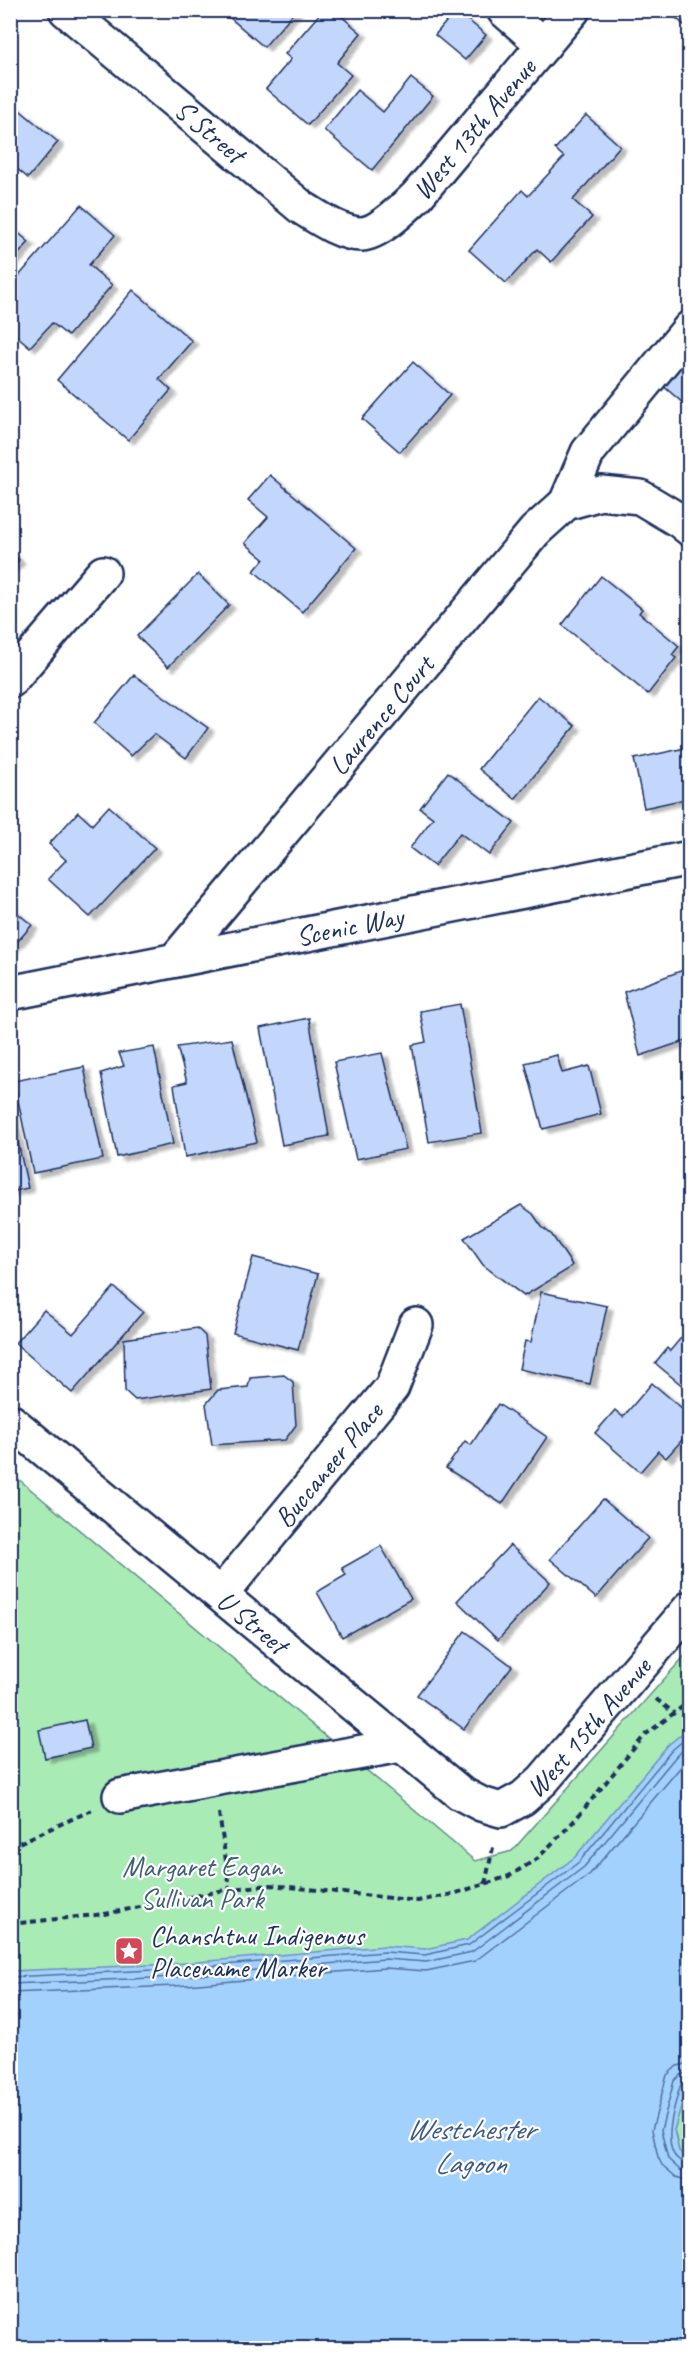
<svg xmlns="http://www.w3.org/2000/svg" width="700" height="2359" font-family="Caveat,sans-serif">
  <defs>
    <filter id="shadow"><feDropShadow dx="6" dy="4" stdDeviation="1.5" flood-color="#0004"/></filter>
  </defs>
  <rect width="100%" height="100%" fill="#fff"/>
  <filter id="ink" filterUnits="userSpaceOnUse"><feTurbulence type="fractalNoise" baseFrequency=".0167" numOctaves="2"/><feDisplacementMap in="SourceGraphic" scale="12" xChannelSelector="R" yChannelSelector="G"/><feConvolveMatrix kernelMatrix="1 2 1 2 8 2 1 2 1" color-interpolation-filters="sRGB"/></filter>
  <g filter="url(#ink)">
    <!-- green -->
    <g fill="#a9ebb5" stroke="#628d8a" stroke-width="1.5">
      <polygon points="10,1472 475,1861 512,1851 689,1651 689,1820 557,1938 11,2145"/>
      <polygon points="689,2077 689,2160 679,2152 674,2130"/>
    </g>
    <!-- water -->
    <polygon fill="#a3d1fe" stroke="#6d90be" stroke-width="1.5" points="689,1728 690,2077 674,2130 679,2151 689,2160 689,2348 11,2348 11,1971 174,1964 385,1946 425,1949 467,1940 575,1857 668,1745"/>
    <g fill="none" stroke-linecap="round" stroke-linejoin="round">
      <!-- shore -->
      <g stroke="#51709e" stroke-width="1.5">
        <polyline points="10,1977 174,1969 385,1952 425,1955 469,1945 579,1862 672,1750 690,1735"/>
        <polyline points="10,1984 175,1977 385,1959 426,1962 472,1952 584,1867 677,1755 690,1745"/>
        <polyline points="10,1993 175,1986 385,1968 426,1971 475,1961 590,1874 690,1756"/>
        <polyline points="690,2063 677,2066 667,2075 652,2130 658,2157 662,2165 676,2177 690,2181"/>
        <polyline points="690,2072 680,2075 674,2081 661,2130 668,2159 680,2170 690,2172"/>
        <path d="M690 2080 681 2084C675 2104 655 2160 690 2164"/>
      </g>
    </g>
    <!-- building -->
    <g fill="#c3d6fb" stroke="#1b2f5e" stroke-width="1.5" filter="url(#shadow)">
      <polygon points="221,10 296,10 264,47"/>
      <polygon points="323,10 334,10 361,33 337,63 351,75 308,125 266,89 291,59 285,54"/>
      <polygon points="456,10 486,35 465,60 435,35"/>
      <polygon points="667,10 690,10 690,18 684,25"/>
      <polygon points="411,78 433,96 372,170 324,130 357,90 383,112"/>
      <polygon points="10,102 58,142 28,178 10,163"/>
      <polygon points="586,115 620,146 573,200 592,217 551,262 537,249 506,283 469,250 522,190 528,196 564,157 555,149"/>
      <polygon points="81,205 115,235 89,265 112,285 68,336 52,323 30,347 10,330 10,286"/>
      <polygon points="10,226 29,242 10,264"/>
      <polygon points="133,290 192,341 159,379 171,390 128,440 57,380"/>
      <polygon points="688,355 690,356 690,409 662,385"/>
      <polygon points="413,362 450,395 400,452 362,419"/>
      <polygon points="270,475 356,548 302,612 254,571 264,559 245,543 268,517 248,500"/>
      <polygon points="10,551 19,560 10,569"/>
      <polygon points="198,574 229,605 168,667 137,636"/>
      <polygon points="601,576 642,609 639,613 679,646 672,655 676,658 648,694 562,625"/>
      <polygon points="134,675 208,728 186,758 154,734 131,756 94,723"/>
      <polygon points="538,696 575,726 515,799 479,769"/>
      <polygon points="690,747 690,798 644,808 634,759"/>
      <polygon points="448,772 514,823 489,855 460,833 434,866 410,848 433,818 420,808"/>
      <polygon points="109,806 155,848 90,917 48,879 66,860 49,844 78,812 92,825"/>
      <polygon points="10,907 32,925 10,950"/>
      <polygon points="686,969 690,989 690,1039 640,1056 624,992"/>
      <polygon points="460,1004 482,1133 429,1142 412,1045 426,1042 420,1011"/>
      <polygon points="309,1018 329,1136 282,1145 260,1028"/>
      <polygon points="232,1039 257,1142 185,1157 174,1085 187,1082 177,1047"/>
      <polygon points="154,1047 173,1144 117,1157 101,1073 124,1066 119,1053"/>
      <polygon points="382,1053 406,1149 356,1159 334,1062"/>
      <polygon points="557,1055 562,1073 589,1066 601,1114 543,1129 525,1063"/>
      <polygon points="84,1067 103,1159 33,1173 14,1081"/>
      <polygon points="10,1105 28,1188 10,1192"/>
      <polygon points="521,1205 533,1214 542,1227 552,1235 572,1265 567,1270 524,1296 483,1265 464,1238"/>
      <polygon points="253,1257 318,1274 298,1350 233,1333"/>
      <polygon points="114,1287 143,1312 72,1393 15,1343 44,1310 73,1334"/>
      <polygon points="541,1292 607,1306 590,1384 519,1369 525,1341 531,1342"/>
      <polygon points="690,1327 690,1392 655,1363 667,1348 670,1351"/>
      <polygon points="197,1328 205,1336 211,1389 135,1400 125,1391 124,1339"/>
      <polygon points="284,1375 293,1382 296,1425 285,1440 212,1445 206,1404 218,1390 248,1387 250,1378"/>
      <polygon points="652,1383 690,1415 690,1431 666,1458 658,1451 640,1472 595,1433 615,1410 623,1417"/>
      <polygon points="498,1404 547,1437 502,1504 446,1468 465,1441 471,1445"/>
      <polygon points="603,1499 648,1538 596,1598 550,1559"/>
      <polygon points="510,1545 550,1582 498,1640 457,1601"/>
      <polygon points="381,1546 411,1599 342,1637 317,1592 346,1575 342,1568"/>
      <polygon points="465,1631 512,1666 464,1729 417,1695"/>
      <polygon points="85,1720 91,1748 45,1758 39,1730"/>
    </g>
    <g fill="none" stroke-linecap="round" stroke-linejoin="round">
      <!-- minor casing -->
      <g stroke="#1b2f5e" stroke-width="38">
        <g id="minor">
          <path id="s1" d="M66 10 301 207C317 217 341 234 362 234 379 233 404 208 416 197L573 10"/>
          <polyline points="504,10 544,45"/>
          <polyline points="566,503 588,452 690,328"/>
          <polyline points="10,681 103,573"/>
          <path id="s2" d="M175 960 535 531 566 503 601 493 640 497 680 521 690 529"/>
          <path id="s3" d="M10 993 690 858"/>
          <path id="s4" d="M10 1421 460 1793 481 1804 501 1810 523 1798 543 1780 690 1608"/>
          <path id="s5" d="M221 1594 392 1387 416 1325"/>
          <polyline points="120,1796 401,1745"/>
        </g>
      </g>
      <!-- path -->
      <g stroke="#1b2f5e" stroke-width="4" stroke-dasharray="6 4.5" stroke-linecap="butt">
        <polyline points="656,1699 674,1713"/>
        <polyline points="219,1813 230,1889"/>
        <polyline points="10,1847 92,1810"/>
        <polyline points="485,1884 494,1843"/>
        <polyline points="10,1924 105,1914 230,1889 271,1885 418,1901 453,1894 485,1884 509,1876 537,1859 574,1821 645,1735 690,1701"/>
      </g>
      <!-- minor -->
      <use href="#minor" stroke="#fff" stroke-width="33"/>
    </g>
  </g>
  <!-- icons -->
  <defs>
    <g id="sight-square" transform="scale(1.5)"><rect x="-9" y="-9" width="18" height="18" rx="4" fill="#d1495b" stroke="#fff"/><path d="M0-6L1.8-2.2L6-1.7L2.9 1.2L3.7 5.4L0 3.3L-3.7 5.4L-2.9 1.2L-6-1.7L-1.8-2.2Z" fill="#fff"/></g>
  </defs>
  <g fill-rule="evenodd">
    <use href="#sight-square" x="129" y="1951"/>
  </g>
  <g text-anchor="middle" stroke-width="4.5" stroke-linejoin="round" paint-order="stroke">
    <!-- street labels -->
    <g font-size="28" fill="#1b2f5e" stroke="#fff">
      <text dy="10" stroke="none"><textPath href="#s1" startOffset="530">West 13th Avenue</textPath></text>
      <text dy="10" stroke="none"><textPath href="#s1" startOffset="188">S Street</textPath></text>
      <text dy="10" stroke="none"><textPath href="#s2" startOffset="320">Laurence Court</textPath></text>
      <text dy="10" stroke="none"><textPath href="#s3" startOffset="346">Scenic Way</textPath></text>
      <text dy="10" stroke="none"><textPath href="#s5" startOffset="168">Buccaneer Place</textPath></text>
      <text dy="10" stroke="none"><textPath href="#s4" startOffset="315">U Street</textPath></text>
      <text dy="10" stroke="none"><textPath href="#s4" startOffset="750">West 15th Avenue</textPath></text>
    </g>
    <!-- park labels -->
    <g font-size="28" fill="#3e5e74" stroke="#fff">
      <text x="202" y="1876">Margaret Eagan<tspan x="202" dy="32">Sullivan Park</tspan></text>
    </g>
    <!-- poi labels -->
    <g font-size="28" fill="#1b2f5e" stroke="#fff" text-anchor="start">
      <text x="150" y="1945">Chanshtnu Indigenous<tspan x="150" dy="32">Placename Marker</tspan></text>
    </g>
    <!-- water labels -->
    <g font-size="30" font-style="italic" fill="#3d5886" stroke="#fff">
      <text x="470" y="2139">Westchester<tspan x="470" dy="34">Lagoon</tspan></text>
    </g>
  </g>
  <!-- margin -->
  <rect width="700" height="2359" fill="none" stroke="#fff" stroke-width="36"/>
  <rect x="18" y="18" width="664" height="2323" fill="none" stroke="#1b2f5e" stroke-width="2" filter="url(#ink)"/>
</svg>
